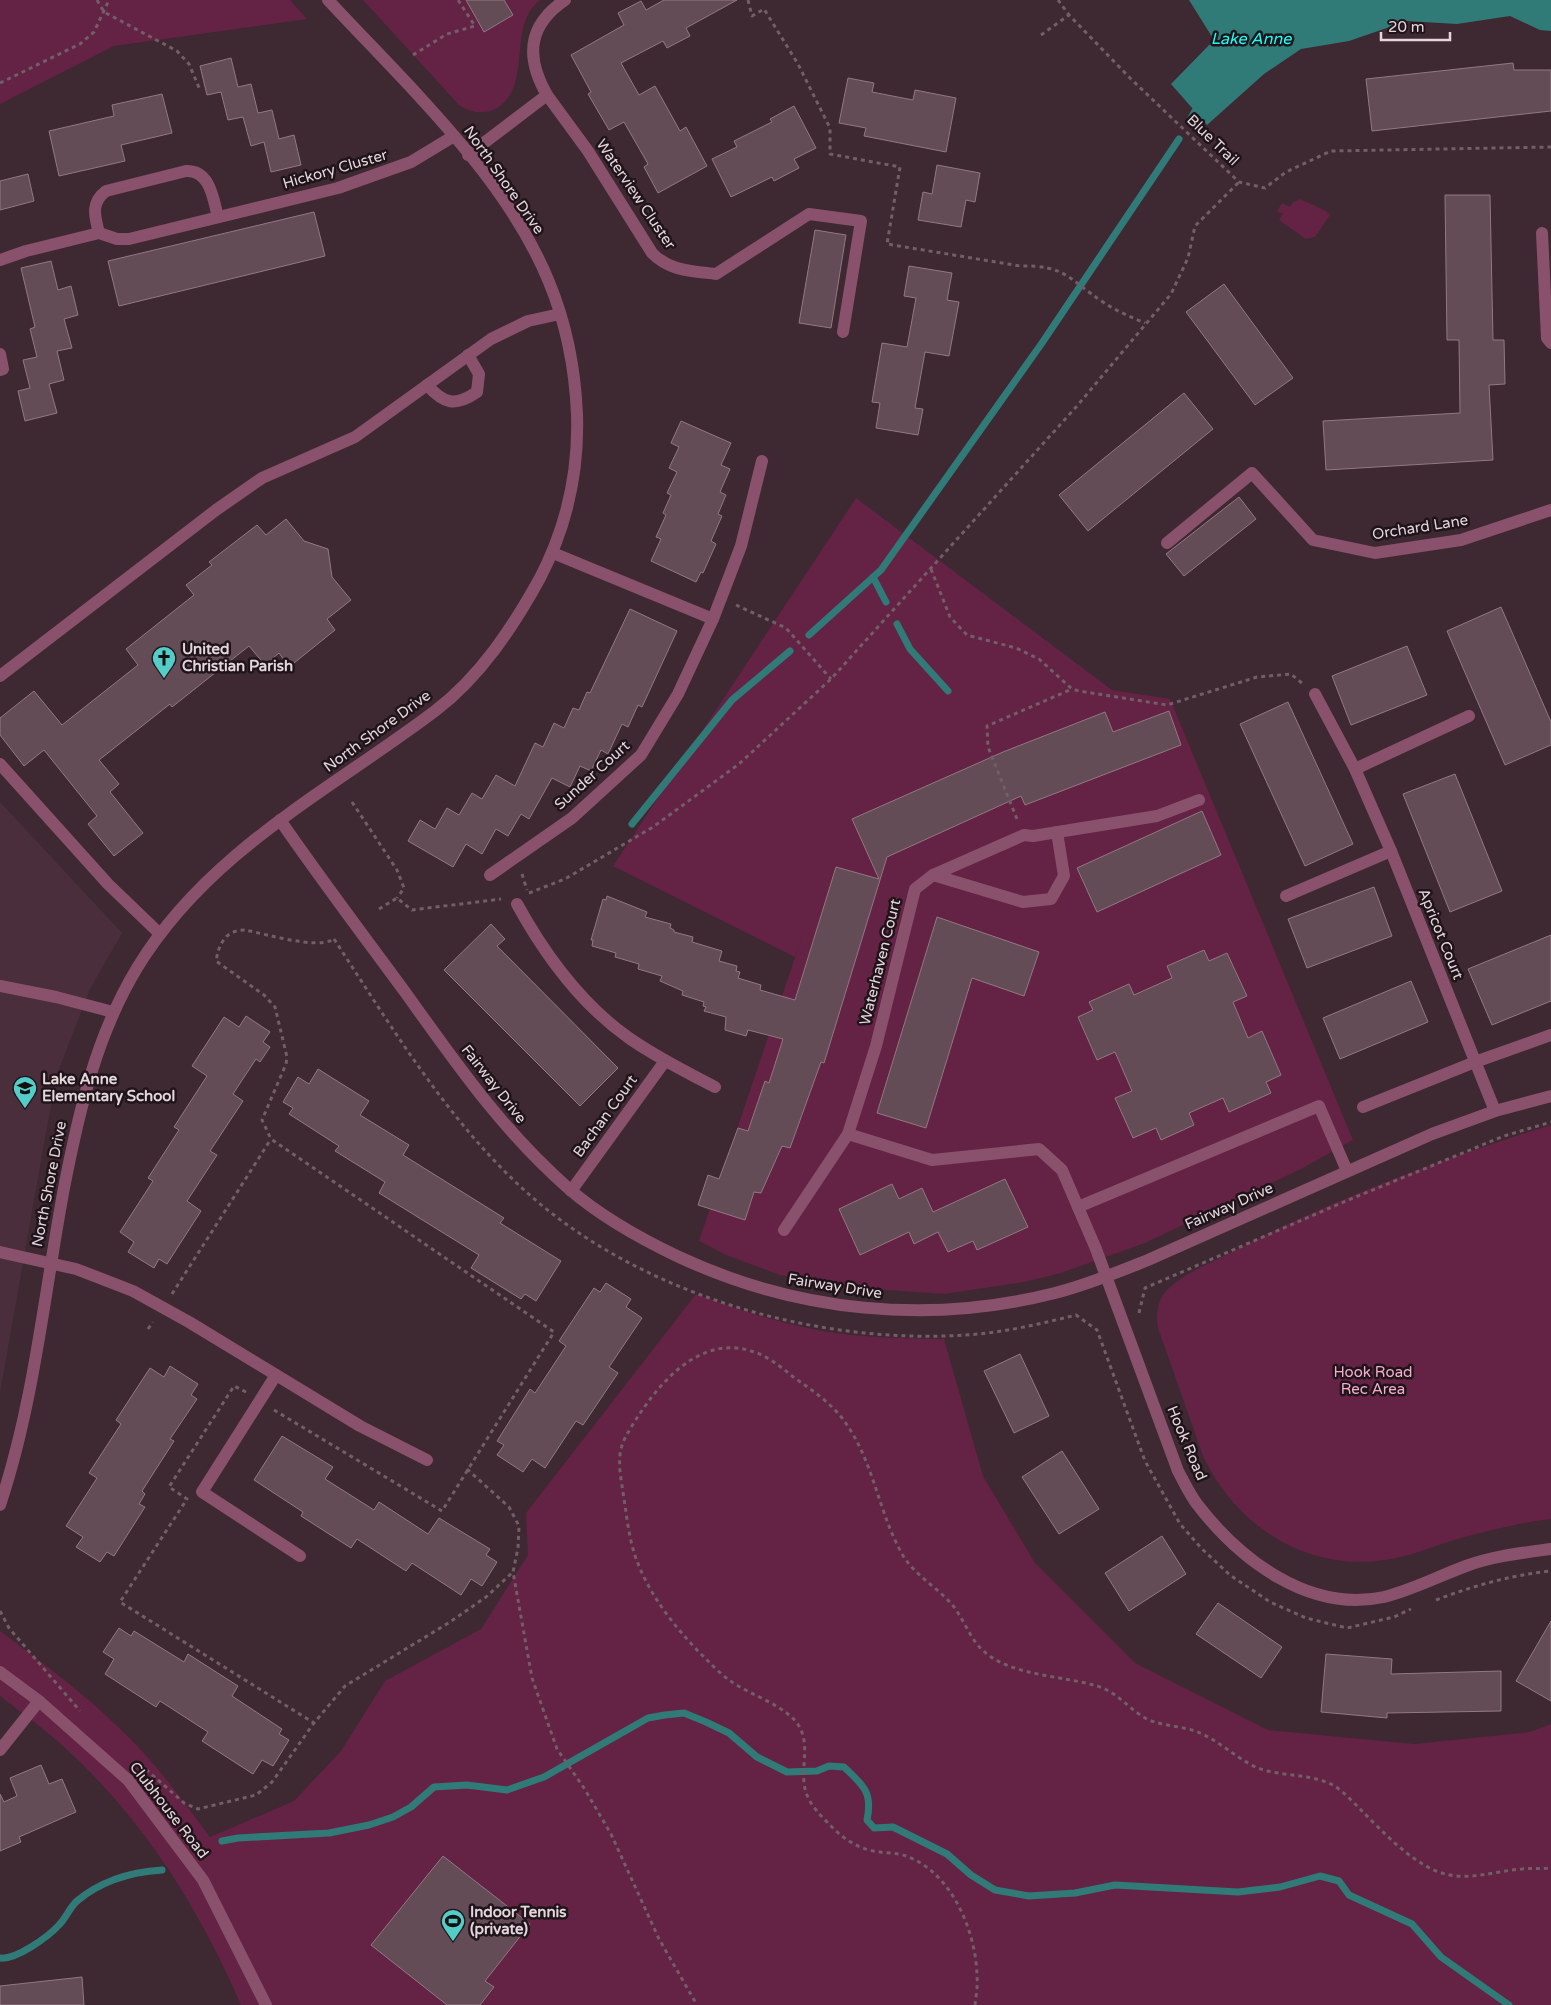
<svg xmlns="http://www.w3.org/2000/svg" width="1551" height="2005" font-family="'Varela Round',sans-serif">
  <rect width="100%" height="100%" fill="#3e2832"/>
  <!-- built -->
  <polygon fill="#4b2e3b" points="0,802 122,933 90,989 59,1069 48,1121 0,1393"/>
  <!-- green -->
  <g fill="#642244">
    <polygon points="0,0 290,0 307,19 114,46 0,104"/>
    <path d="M363 0H540C516 19 523 53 516 79 510 108 484 122 459 105Z"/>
    <polygon points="1300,199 1326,211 1330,215 1315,237 1306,239 1279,220 1283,214 1277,211 1282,203 1290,207 1293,202"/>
    <polygon points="856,498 1112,690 1170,699 1353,1140 1301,1169 1145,1243 1061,1273 1024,1282 944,1294 857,1288 780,1275 726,1255 699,1241 806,925 795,957 613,866"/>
    <path d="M1551 1125V1519C1518 1523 1486 1531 1454 1540 1431 1547 1409 1557 1385 1560 1306 1572 1236 1526 1203 1456L1158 1328C1156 1313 1157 1300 1168 1289 1184 1273 1211 1263 1230 1253 1333 1199 1441 1159 1551 1125Z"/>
    <path d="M696 1294C737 1309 778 1323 822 1331 862 1338 903 1338 944 1339L983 1476 1035 1563 1135 1663 1268 1730 1414 1744 1530 1732 1551 1724V2005H241C199 1908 144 1820 65 1748 45 1729 22 1713 0 1696V1631C40 1661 80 1690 116 1725 152 1758 181 1798 210 1837L294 1801 341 1751 385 1681 481 1629 528 1555 526 1513Z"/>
  </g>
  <!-- water -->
  <polygon fill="#307b78" points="1189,0 1551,0 1551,31 1540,30 1510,16 1457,24 1407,21 1349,41 1301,49 1264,74 1207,125 1171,84 1214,40"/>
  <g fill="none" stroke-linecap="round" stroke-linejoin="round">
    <!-- stream -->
    <g stroke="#307b78" stroke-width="7">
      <polyline points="1191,118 1195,111"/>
      <polyline points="873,577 886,602"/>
      <polyline points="897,624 910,649 948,691"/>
      <polyline points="809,635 881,570 1042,343 1179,139"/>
      <polyline points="632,824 732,700 790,651"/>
      <path d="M222 1841 238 1838 329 1833 369 1825 393 1817 411 1807 434 1787 467 1785 507 1790 544 1777 648 1718 665 1715 684 1713 706 1722 729 1733 757 1757 787 1772 817 1771 829 1766 844 1767C863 1785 873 1792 867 1820L874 1828 893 1827 947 1854 971 1875 995 1890 1029 1896 1075 1893 1115 1885 1238 1892 1280 1887 1320 1876 1339 1881 1349 1895 1412 1924 1441 1957 1509 2005"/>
      <path d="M0 1958C16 1960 48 1937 59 1925 66 1918 70 1907 77 1901 102 1880 131 1872 162 1870"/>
    </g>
  </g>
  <!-- building -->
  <g fill="#644c56" stroke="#927883">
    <polygon points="466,0 504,0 513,15 484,32"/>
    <polygon points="664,0 737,0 686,28 690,36 667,48 663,41 621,63 639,95 655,86 680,131 686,127 707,166 658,193 644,167 648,164 624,122 609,130 588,94 591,92 571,55 624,25 618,13 641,1 646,10"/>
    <polygon points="231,58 238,87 251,84 258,113 272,110 279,139 294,135 301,165 271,172 264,142 251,146 243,117 228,120 221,92 207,95 200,66"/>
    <polygon points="1513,63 1514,70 1551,70 1551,111 1372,131 1366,79"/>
    <polygon points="848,78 874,83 872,92 913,100 915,90 956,98 946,152 864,136 866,128 839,123"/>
    <polygon points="162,94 172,133 121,145 125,161 59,176 49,131 114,116 112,105"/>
    <polygon points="794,106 816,148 794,159 799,168 774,181 772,177 731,197 712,159 737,147 734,141 772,122 770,119"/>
    <polygon points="937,165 980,173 975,202 966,200 961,227 918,220 923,192 932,194"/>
    <polygon points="28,174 34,201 0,210 0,181"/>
    <polygon points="1445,195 1490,195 1493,340 1504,340 1505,384 1489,385 1493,460 1326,470 1323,421 1460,413 1459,340 1447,340"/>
    <polygon points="314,212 325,256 119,306 108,261"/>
    <polygon points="815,230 846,235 831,328 799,323"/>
    <polygon points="51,261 58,290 71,286 78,315 64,319 72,348 57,351 64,380 49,384 57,413 25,421 18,391 30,388 23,360 37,357 30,329 35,327 21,268"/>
    <polygon points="909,266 952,273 947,300 959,302 949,356 925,352 915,408 923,409 918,435 876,428 880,403 872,402 882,343 907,347 916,298 904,296"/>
    <polygon points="1224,284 1293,378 1255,405 1186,312"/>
    <polygon points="1184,393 1213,429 1088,531 1059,495"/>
    <polygon points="681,421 731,443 721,465 730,469 720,492 726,495 718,514 722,516 711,541 716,544 703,573 701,572 696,582 651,561 661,539 656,537 666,515 663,513 671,495 667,493 677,472 669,468 679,447 671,443"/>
    <polygon points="1239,497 1256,519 1184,576 1166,554"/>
    <polygon points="286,519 304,541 328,549 332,577 351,600 327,619 335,630 289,667 279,653 265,665 249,646 172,707 170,704 99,760 119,784 110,792 143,833 114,856 88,824 97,816 44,750 24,766 0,735 0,718 34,691 62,725 138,665 126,649 194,595 186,585 212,565 209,562 257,525 266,535"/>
    <polygon points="1501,607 1551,722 1551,745 1505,765 1447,631"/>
    <polygon points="630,609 677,631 642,707 638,705 628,727 622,724 608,754 601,750 591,771 580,766 570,787 552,778 529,819 521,814 508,836 496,829 482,854 466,844 453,867 408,841 420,820 435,829 447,808 459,815 472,793 482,799 496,775 515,786 535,743 543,747 554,723 564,728 573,708 579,710 587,692 590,693"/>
    <polygon points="1407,646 1427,695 1351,725 1332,676"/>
    <polygon points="1288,702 1353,844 1305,866 1240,724"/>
    <polygon points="1169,711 1181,745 1025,805 1021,796 887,857 824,1063 821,1062 790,1148 782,1146 761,1193 754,1192 745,1220 698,1205 708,1175 719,1179 738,1128 748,1131 765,1081 769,1083 783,1039 748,1030 746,1036 725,1030 726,1017 704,1011 706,1007 703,1006 704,1002 682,995 683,991 660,981 662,976 638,969 639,964 615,957 616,953 592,946 593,940 591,940 603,899 606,900 607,896 647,912 645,917 671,924 670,928 674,930 674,932 693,937 692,942 722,951 719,961 737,966 736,971 740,972 738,978 761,985 760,990 795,1000 836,867 879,879 852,819 1003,752 1105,712 1113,732"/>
    <polygon points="1455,774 1502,891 1450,912 1403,794"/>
    <polygon points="1202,811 1221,855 1097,912 1077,868"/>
    <polygon points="1374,887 1392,936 1307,968 1288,919"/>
    <polygon points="937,917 1039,952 1024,996 972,978 926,1128 877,1113"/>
    <polygon points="491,924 505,939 497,946 618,1068 580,1106 444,970"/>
    <polygon points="1551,935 1551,1001 1492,1025 1468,969"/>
    <polygon points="1204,950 1209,961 1227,953 1247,996 1233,1002 1248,1038 1262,1031 1281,1075 1266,1082 1271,1093 1229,1112 1223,1098 1189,1113 1194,1125 1161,1140 1156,1128 1133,1138 1115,1098 1132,1091 1115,1052 1097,1060 1078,1017 1093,1010 1089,1002 1129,984 1134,995 1172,978 1167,966"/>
    <polygon points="1411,981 1428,1022 1340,1059 1323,1018"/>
    <polygon points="246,1016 270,1032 263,1042 270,1047 260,1062 256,1059 233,1094 243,1101 210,1151 217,1155 187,1201 201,1211 167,1264 159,1259 154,1268 128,1252 134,1242 120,1232 153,1181 148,1178 179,1130 174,1127 207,1076 192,1066 224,1017 239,1027"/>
    <polygon points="318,1069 369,1101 360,1115 409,1145 403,1155 504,1218 500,1223 561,1261 536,1301 525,1294 521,1299 471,1268 479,1255 379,1193 385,1182 335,1151 339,1146 289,1114 293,1108 283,1102 298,1077 309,1084"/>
    <polygon points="1005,1179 1028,1227 977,1250 973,1241 948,1252 938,1232 914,1244 909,1232 860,1255 839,1209 892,1184 899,1199 922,1188 933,1212"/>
    <polygon points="606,1283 631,1299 626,1307 642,1318 609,1367 618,1373 583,1425 576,1421 545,1468 532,1459 523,1472 497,1455 504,1445 497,1441 530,1389 535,1393 566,1346 559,1341 594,1288 600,1292"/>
    <polygon points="1020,1354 1049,1416 1014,1433 984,1371"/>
    <polygon points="170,1366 198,1384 191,1395 197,1399 170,1439 174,1441 142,1491 145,1494 139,1504 145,1507 114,1556 107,1552 100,1562 76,1547 83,1537 66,1526 97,1478 89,1473 121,1424 116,1420 150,1368 164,1377"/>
    <polygon points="282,1436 333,1467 325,1479 374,1510 379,1502 428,1534 439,1518 490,1549 486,1555 497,1562 482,1586 471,1579 461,1595 412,1563 406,1571 357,1539 351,1548 301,1516 303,1512 254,1480"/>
    <polygon points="1062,1451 1099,1509 1059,1534 1022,1477"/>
    <polygon points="1162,1536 1186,1574 1129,1611 1105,1573"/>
    <polygon points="1218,1603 1282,1647 1261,1678 1196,1634"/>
    <polygon points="1551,1621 1551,1701 1516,1681"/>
    <polygon points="119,1628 131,1636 134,1631 184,1662 188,1654 238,1686 232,1696 282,1729 279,1734 289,1740 273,1766 262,1760 253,1774 202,1741 208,1732 160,1701 156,1707 105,1674 114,1659 103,1652"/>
    <polygon points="1326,1654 1392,1659 1391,1674 1501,1671 1501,1711 1387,1713 1387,1718 1321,1712"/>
    <polygon points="41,1765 49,1784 62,1779 76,1812 19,1837 21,1842 0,1851 0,1794 4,1802 17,1796 10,1778"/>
    <polygon points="443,1856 530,1924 485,1981 494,1987 480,2005 447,2005 371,1945"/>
    <polygon points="82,1977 84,2005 0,2005 0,1986"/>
  </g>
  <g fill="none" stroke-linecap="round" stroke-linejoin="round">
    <!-- path -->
    <g stroke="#725e67" stroke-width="3" stroke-dasharray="4 4" stroke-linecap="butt">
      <polyline points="97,0 104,12 177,51 189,64 200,90"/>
      <path d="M748 0 752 16 764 9 798 64 830 128V154L900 167 887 244 1020 266C1066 265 1068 279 1103 302 1116 311 1131 317 1145 323"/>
      <polyline points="1058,0 1069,15"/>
      <polyline points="1041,35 1069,15 1131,79 1239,182 1265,188 1286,172 1331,151 1551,147"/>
      <polyline points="413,55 447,34 475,26 458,0"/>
      <polyline points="0,83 80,44 94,32 109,0"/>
      <polyline points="931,569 950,617 967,635 1016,648 1039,659 1072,689 1079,691 1167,705 1257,677 1291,674 1303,684"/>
      <polyline points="736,605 786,628 831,679"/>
      <polyline points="352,802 397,870 404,888 397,898"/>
      <polyline points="1017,819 988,747 987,726 1072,689"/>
      <polyline points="522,874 527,890"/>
      <polyline points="529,893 565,879 653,827 739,764 831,679 1077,406 1171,294 1188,258 1195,226 1239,182"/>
      <polyline points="379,909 397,898 412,910 501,899"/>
      <path d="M334 939C391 1026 446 1118 523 1189 636 1293 813 1345 965 1335 1002 1333 1040 1324 1076 1315L1097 1330 1145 1461 1180 1524 1202 1549 1230 1575 1270 1602 1306 1618 1347 1628 1394 1617 1411 1609"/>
      <polyline points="172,1294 271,1139"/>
      <polyline points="1139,1313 1145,1288 1346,1201 1504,1136 1551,1122"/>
      <polyline points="148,1329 153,1322"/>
      <polyline points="246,1392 234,1386 169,1487 187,1499 120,1602 314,1723"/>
      <path d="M274 1410 442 1511 554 1332 271 1139 262 1120 286 1064 287 1057 275 1007 264 995 216 961C219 943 226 930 245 930 266 934 315 949 332 940"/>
      <polyline points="467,1469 509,1507 519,1526 518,1548 513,1572 532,1678 557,1749 584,1788 611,1834 659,1939 697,2005"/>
      <path d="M1436 1600C1473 1586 1511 1575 1551 1571"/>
      <polyline points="0,1611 9,1628 80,1711"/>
      <polyline points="140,1764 184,1803 198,1809 256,1795 272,1782 314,1723 345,1686 450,1622 486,1597 513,1572"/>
      <path d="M975 2005C976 1996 978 1986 977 1976 976 1929 949 1866 899 1854 893 1853 886 1853 880 1852 860 1850 843 1839 830 1825 822 1817 811 1806 807 1795 798 1773 811 1749 800 1728 789 1706 749 1695 729 1680 722 1675 714 1667 708 1661 677 1631 645 1591 633 1549 628 1531 626 1511 623 1492 620 1473 616 1454 626 1436 650 1394 694 1333 751 1351 766 1355 780 1366 792 1376 813 1391 835 1405 849 1428 874 1466 879 1512 901 1552 913 1575 938 1587 954 1607 966 1623 971 1642 987 1654 1015 1676 1064 1676 1097 1686 1117 1692 1128 1708 1145 1718 1162 1727 1182 1725 1200 1733 1221 1742 1237 1759 1258 1768 1282 1777 1309 1773 1333 1785 1343 1791 1353 1802 1362 1811 1383 1832 1408 1859 1436 1871 1466 1883 1493 1871 1522 1869 1532 1868 1541 1869 1551 1868"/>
    </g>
    <!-- minor -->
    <g stroke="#89516b" stroke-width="12">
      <path d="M547 95 588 151 652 253C669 271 692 271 716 274L809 214 861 221 843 332"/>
      <path d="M468 155 547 95C525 57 528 25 565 0"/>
      <path d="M99 233C95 217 90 203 106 191L186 171C210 170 213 198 218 217"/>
      <polyline points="1542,233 1547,338 1551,343"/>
      <polyline points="0,260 26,251 99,233 117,239 129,239 338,188 411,162 454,136"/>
      <polyline points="0,354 3,369 0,370"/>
      <path d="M427 385C444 404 455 407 477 392L479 374 468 355"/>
      <polyline points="1167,543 1252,473 1313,540 1375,553 1461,540 1551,510"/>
      <polyline points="553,553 713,619"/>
      <polyline points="0,676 216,510 262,478 355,437 491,339 528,321 560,314"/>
      <polyline points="1315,694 1355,769 1391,851 1495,1111"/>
      <polyline points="0,764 108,884 160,934"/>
      <polyline points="1355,769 1469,716"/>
      <path d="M280 820C320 878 363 935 405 992 456 1063 501 1129 568 1188 600 1216 641 1239 679 1257 797 1312 929 1325 1055 1293 1087 1285 1118 1272 1148 1260L1432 1134 1495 1111 1551 1096"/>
      <polyline points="490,875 572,818 641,755 678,694 713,619 741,546 762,461"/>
      <polyline points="933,875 1023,902 1051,899 1064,876 1057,832"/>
      <polyline points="1286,896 1391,851"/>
      <path d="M517 904C545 955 582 1005 629 1038 656 1057 686 1072 715 1087"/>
      <polyline points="0,986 56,997 113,1012"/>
      <polyline points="1363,1107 1475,1062 1551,1035"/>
      <path d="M848 1134 932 1160 1039 1149 1062 1170 1096 1249 1178 1471C1184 1482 1190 1495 1197 1504 1240 1560 1309 1613 1384 1597 1412 1590 1439 1576 1466 1566 1493 1556 1522 1553 1551 1549"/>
      <polyline points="571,1191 665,1061"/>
      <polyline points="1078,1207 1319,1106 1347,1171"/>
      <polyline points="784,1230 848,1134 876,1046 915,889 933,875 1024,835 1033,836 1157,816 1199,800"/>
      <polyline points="0,1252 76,1269 133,1291 189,1322 360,1426 427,1460"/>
      <polyline points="276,1375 202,1492 300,1556"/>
      <path d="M0 1505C34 1403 44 1295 64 1188 79 1111 96 1036 137 968 208 851 329 791 435 711 480 677 513 627 540 578 567 526 579 472 577 414 575 369 566 323 549 282 506 176 405 83 328 0"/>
      <polyline points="0,1672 39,1701 128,1780 203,1880 266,2005"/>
      <polyline points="0,1750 39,1701"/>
    </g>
  </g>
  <!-- icons -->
  <defs>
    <g id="church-pin" transform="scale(1.25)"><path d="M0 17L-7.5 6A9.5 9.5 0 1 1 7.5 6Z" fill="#54cdc8" stroke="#1e1419"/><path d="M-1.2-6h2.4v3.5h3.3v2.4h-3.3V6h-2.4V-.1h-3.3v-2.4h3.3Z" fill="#111"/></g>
    <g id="school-pin" transform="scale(1.25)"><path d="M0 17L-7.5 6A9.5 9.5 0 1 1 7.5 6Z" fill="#54cdc8" stroke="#1e1419"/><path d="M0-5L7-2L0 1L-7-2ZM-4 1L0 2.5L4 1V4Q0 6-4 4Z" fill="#111"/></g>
    <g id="stadium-pin" transform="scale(1.25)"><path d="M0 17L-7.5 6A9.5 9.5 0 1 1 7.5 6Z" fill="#54cdc8" stroke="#1e1419"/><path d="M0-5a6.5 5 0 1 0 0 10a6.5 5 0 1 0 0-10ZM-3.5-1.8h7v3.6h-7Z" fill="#111"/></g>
  </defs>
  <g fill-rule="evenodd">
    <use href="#church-pin" x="164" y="658"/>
    <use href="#school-pin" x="25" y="1088"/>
    <use href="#stadium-pin" x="453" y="1921"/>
  </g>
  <g text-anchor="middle" stroke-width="5" stroke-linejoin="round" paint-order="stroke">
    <!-- street labels -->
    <g font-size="15" fill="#e5d6dc" stroke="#1e1419">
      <text transform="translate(1213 140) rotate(44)" y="5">Blue Trail</text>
      <text transform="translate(335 169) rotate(-16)" y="5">Hickory Cluster</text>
      <text transform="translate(504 180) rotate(55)" y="5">North Shore Drive</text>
      <text transform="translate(636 194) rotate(56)" y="5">Waterview Cluster</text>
      <text transform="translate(1420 527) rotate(-9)" y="5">Orchard Lane</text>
      <text transform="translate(377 731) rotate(-36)" y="5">North Shore Drive</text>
      <text transform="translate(592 775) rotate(-42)" y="5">Sunder Court</text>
      <text transform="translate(1441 934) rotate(68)" y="5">Apricot Court</text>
      <text transform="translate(880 962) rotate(-76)" y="5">Waterhaven Court</text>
      <text transform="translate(494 1084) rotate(52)" y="5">Fairway Drive</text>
      <text transform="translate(605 1116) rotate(-54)" y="5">Bachan Court</text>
      <text transform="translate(49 1184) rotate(-79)" y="5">North Shore Drive</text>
      <text transform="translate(1229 1206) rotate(-24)" y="5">Fairway Drive</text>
      <text transform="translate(835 1286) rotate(9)" y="5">Fairway Drive</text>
      <text transform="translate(1187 1443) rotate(67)" y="5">Hook Road</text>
      <text transform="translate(169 1810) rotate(52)" y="5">Clubhouse Road</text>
    </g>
    <!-- poi labels -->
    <g font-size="15" font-weight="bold" fill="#e5d6dc" stroke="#1e1419" text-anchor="start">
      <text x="182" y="654">United<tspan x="182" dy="17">Christian Parish</tspan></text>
      <text x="42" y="1084">Lake Anne<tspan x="42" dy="17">Elementary School</tspan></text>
      <text x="470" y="1917">Indoor Tennis<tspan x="470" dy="17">(private)</tspan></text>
    </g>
    <!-- park labels -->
    <g font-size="15" fill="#f4adcc" stroke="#1e1419">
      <text x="1373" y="1377">Hook Road<tspan x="1373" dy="17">Rec Area</tspan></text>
    </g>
    <!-- water labels -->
    <g font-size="16" font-style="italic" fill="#1afff8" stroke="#1e1419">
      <text x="1251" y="44">Lake Anne</text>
    </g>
  </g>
  <!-- scale -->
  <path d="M1381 32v8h69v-8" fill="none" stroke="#e5d6dc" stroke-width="2.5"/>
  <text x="1388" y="32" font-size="15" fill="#e5d6dc" stroke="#1e1419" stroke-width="4" paint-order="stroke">20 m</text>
</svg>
